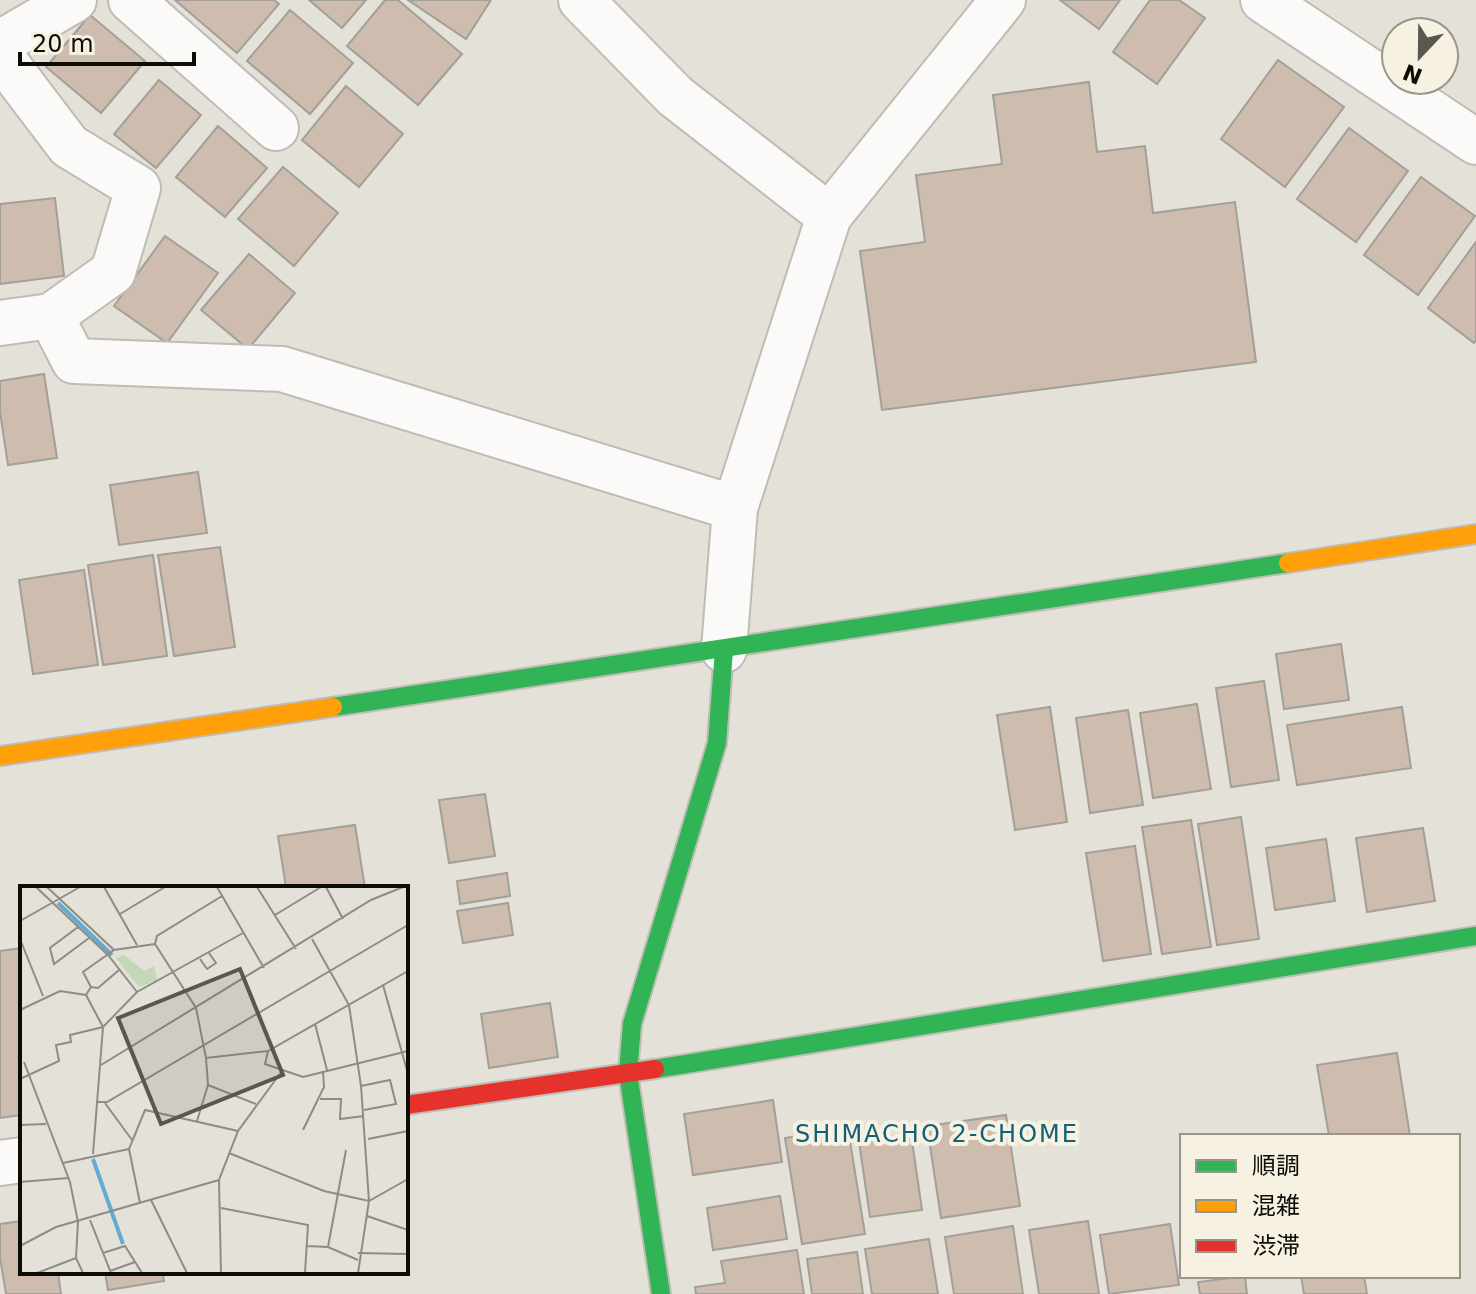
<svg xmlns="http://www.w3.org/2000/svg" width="1476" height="1294" font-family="'DejaVu Sans','Noto Sans JP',sans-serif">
  <rect width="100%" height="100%" fill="#e3e1d8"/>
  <!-- building -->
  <g fill="#cebcae" stroke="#a39f99" stroke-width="2">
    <polygon points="175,0 274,0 279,4 237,53"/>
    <polygon points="309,0 366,0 342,28"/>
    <polygon points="385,0 398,0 462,54 418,105 347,46"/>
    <polygon points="408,0 491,0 466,39"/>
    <polygon points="1060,0 1120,0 1099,29"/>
    <polygon points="1150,0 1179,0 1205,18 1157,84 1113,52"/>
    <polygon points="290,10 353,63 310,114 247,61"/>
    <polygon points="90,15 145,61 101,113 46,67"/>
    <polygon points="1278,60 1344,107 1285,187 1221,139"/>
    <polygon points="159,80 201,115 156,168 114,134"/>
    <polygon points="1089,82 1097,152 1145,146 1153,213 1235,202 1256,362 882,410 860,251 925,242 916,175 1002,164 993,95"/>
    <polygon points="346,86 403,134 359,187 302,140"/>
    <polygon points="218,126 267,168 225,217 176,177"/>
    <polygon points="1349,128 1408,171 1356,242 1297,199"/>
    <polygon points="283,167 338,213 294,266 238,219"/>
    <polygon points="1421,177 1475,216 1418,295 1364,255"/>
    <polygon points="55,198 64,276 0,284 0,204"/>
    <polygon points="165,236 218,273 167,343 114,306"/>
    <polygon points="1476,242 1476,340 1474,343 1428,308"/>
    <polygon points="249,254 295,293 248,349 201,310"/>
    <polygon points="44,374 57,458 8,465 0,412 0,381"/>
    <polygon points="198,472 207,533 119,545 110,485"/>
    <polygon points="220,547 235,647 174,656 158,555"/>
    <polygon points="153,555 167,656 103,665 88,565"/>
    <polygon points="84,570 98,665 33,674 19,580"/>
    <polygon points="1341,644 1349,700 1284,709 1276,654"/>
    <polygon points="1264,681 1279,780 1231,787 1216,688"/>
    <polygon points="1197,704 1211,789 1153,798 1140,713"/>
    <polygon points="1050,707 1067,822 1015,830 997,715"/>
    <polygon points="1402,707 1411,768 1297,785 1287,725"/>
    <polygon points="1128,710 1143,805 1090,813 1076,718"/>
    <polygon points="485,794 495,856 449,863 439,800"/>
    <polygon points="1241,817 1259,939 1217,945 1198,824"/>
    <polygon points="1191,820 1211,947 1162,954 1142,827"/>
    <polygon points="355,825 365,888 286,888 278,836"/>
    <polygon points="1423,828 1435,901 1367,912 1356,838"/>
    <polygon points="1326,839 1335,901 1275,910 1266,848"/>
    <polygon points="1135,846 1151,954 1103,961 1086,853"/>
    <polygon points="507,873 510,896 460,904 457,881"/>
    <polygon points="508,903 513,935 463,943 457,911"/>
    <polygon points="22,948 22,1115 0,1118 0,951"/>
    <polygon points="550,1003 558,1057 489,1068 481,1014"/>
    <polygon points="1397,1053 1410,1136 1329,1136 1317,1065"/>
    <polygon points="773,1100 782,1162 693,1175 684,1114"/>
    <polygon points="1006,1115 1020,1206 941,1218 927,1126"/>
    <polygon points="848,1129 865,1234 802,1244 785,1138"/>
    <polygon points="911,1134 922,1210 870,1217 859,1142"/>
    <polygon points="780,1196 787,1239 713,1250 707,1208"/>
    <polygon points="22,1221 22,1272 58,1272 61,1294 6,1294 0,1258 0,1224"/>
    <polygon points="1088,1221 1099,1294 1039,1294 1029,1230"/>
    <polygon points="1170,1224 1179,1285 1109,1294 1100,1235"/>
    <polygon points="1013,1226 1023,1294 954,1294 945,1237"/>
    <polygon points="929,1239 938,1294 872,1294 865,1249"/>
    <polygon points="797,1250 804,1294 696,1294 695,1287 725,1283 721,1261"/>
    <polygon points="857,1252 863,1294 812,1294 807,1259"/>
    <polygon points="105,1272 162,1272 164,1281 108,1290"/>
    <polygon points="1245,1276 1247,1294 1200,1294 1198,1282"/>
    <polygon points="1301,1276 1364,1276 1367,1294 1304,1294"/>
  </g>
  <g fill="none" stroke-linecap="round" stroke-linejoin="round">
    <!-- street casing -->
    <g stroke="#bebcb5" stroke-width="48">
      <g id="street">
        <polyline points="131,0 276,128"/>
        <polyline points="581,0 675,96 829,216"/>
        <polyline points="1263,0 1476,142"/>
        <polyline points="0,43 74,0"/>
        <polyline points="0,55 69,146 138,188 113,272 51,316"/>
        <polyline points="0,323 51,316 74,361 282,369 735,508 724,650"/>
        <polyline points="735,508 829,216 1003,0"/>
        <polyline points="0,1163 22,1160"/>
      </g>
    </g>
    <!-- fast casing -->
    <g stroke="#bebcb5" stroke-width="22">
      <g id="fast">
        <polyline points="333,707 1288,563"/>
        <polyline points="655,1069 1476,936"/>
        <polyline points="661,1294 628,1073 632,1024 717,743 724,650"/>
      </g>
    </g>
    <!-- slow casing -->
    <g stroke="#bebcb5" stroke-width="22">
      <g id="slow">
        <polyline points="1288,563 1476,534"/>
        <polyline points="0,756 333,707"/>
      </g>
    </g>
    <!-- jam casing -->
    <g stroke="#bebcb5" stroke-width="22">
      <polyline id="jam" points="406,1105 655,1069"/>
    </g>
    <!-- street -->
    <use href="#street" stroke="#fbfaf9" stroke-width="44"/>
    <!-- fast -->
    <use href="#fast" stroke="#30b455" stroke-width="18"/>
    <!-- slow -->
    <use href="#slow" stroke="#ff9f0a" stroke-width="18"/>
    <!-- jam -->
    <use href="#jam" stroke="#e5322d" stroke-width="18"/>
  </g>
  <g text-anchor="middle" stroke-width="8" stroke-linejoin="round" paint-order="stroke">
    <!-- neighbourhood labels -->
    <g font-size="24" letter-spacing="2" fill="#116078" stroke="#f6f1e0">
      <text x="937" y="1142">SHIMACHO 2-CHOME</text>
    </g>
  </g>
  <!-- overview -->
  <g transform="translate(20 886)">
    <rect width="388" height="388" fill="#e3e1d8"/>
    <path d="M104 69 124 85 134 80 137 94 119 101 96 72Z" fill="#c3d8b6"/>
    <path fill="none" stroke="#64abd2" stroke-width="4" d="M38 17 92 69M73 273 103 358"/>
    <path fill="none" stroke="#8e8c84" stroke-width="2" d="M16 1 88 69 117 106M27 1 94 64M84 1 117 59M197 1 244 82M237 1 276 63M306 1 323 33M100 28 145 1M255 29 301 1M0 35 60 1M58 41 30 62 34 78 69 52M0 53 23 110M292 53 329 119 341 200 349 315 338 387M135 58 176 122 186 172 248 165 388 85M135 58 137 50 202 10M180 73 187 83 196 77 189 67M363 99 388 188M71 101 78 102 99 84M66 109 71 101 63 86 94 64 135 58M0 124 40 105 66 109 83 141 73 268M295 138 307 184M248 165 245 178 283 191 388 165M4 176 50 296 58 336 56 372 63 387M81 179 351 14 383 1M0 193 39 175 36 159 51 156 50 149 83 141 117 106 223 47M188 199 236 218M341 200 370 194 376 218 344 224M300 213H321L320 233 344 230M76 216H87L388 39M85 217 112 254M177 235 188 199 186 172M0 239 26 238M283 244 304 201 303 185M348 253 388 245M209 267 304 305 349 315 388 293M43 277 109 263M0 296 48 292M131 314 167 387M120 317 109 263 125 224 218 245M201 322 288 339 285 387M347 330 388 344M70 334 91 387M0 360 36 341 199 294M287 360 308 361 338 374M308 361 326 264M83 367 105 360 122 387M338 367 387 368V387M90 385 115 376M17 387 56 372M201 387 199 294 218 245 262 185"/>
    <path fill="#595750" fill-opacity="0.15" stroke="#595750" stroke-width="4" d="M220 83 263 189 141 238 98 132Z"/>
    <rect width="388" height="388" fill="none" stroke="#0e0c07" stroke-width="4"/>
  </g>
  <!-- legend -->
  <rect x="1180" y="1134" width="280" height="144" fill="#f6f1e0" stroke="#999589" stroke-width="2"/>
  <rect x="1196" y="1160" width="40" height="12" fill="#30b455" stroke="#999589" stroke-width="2"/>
  <text x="1252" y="1174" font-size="24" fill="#0e0c07">順調</text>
  <rect x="1196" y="1200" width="40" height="12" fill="#ff9f0a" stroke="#999589" stroke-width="2"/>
  <text x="1252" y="1214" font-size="24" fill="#0e0c07">混雑</text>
  <rect x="1196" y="1240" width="40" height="12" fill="#e5322d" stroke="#999589" stroke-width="2"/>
  <text x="1252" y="1254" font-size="24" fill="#0e0c07">渋滞</text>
  <!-- north arrow -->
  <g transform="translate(1420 56) rotate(202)"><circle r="38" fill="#f6f1e0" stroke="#999589" stroke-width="2"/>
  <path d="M0-6L14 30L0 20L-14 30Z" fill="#595750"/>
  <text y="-12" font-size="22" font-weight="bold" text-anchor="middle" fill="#0e0c07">N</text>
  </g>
  <!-- scale -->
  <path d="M20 52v12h174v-12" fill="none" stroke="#0e0c07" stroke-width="4"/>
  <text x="32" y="52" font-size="24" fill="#0e0c07" stroke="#f6f1e0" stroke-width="6" paint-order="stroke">20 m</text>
</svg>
